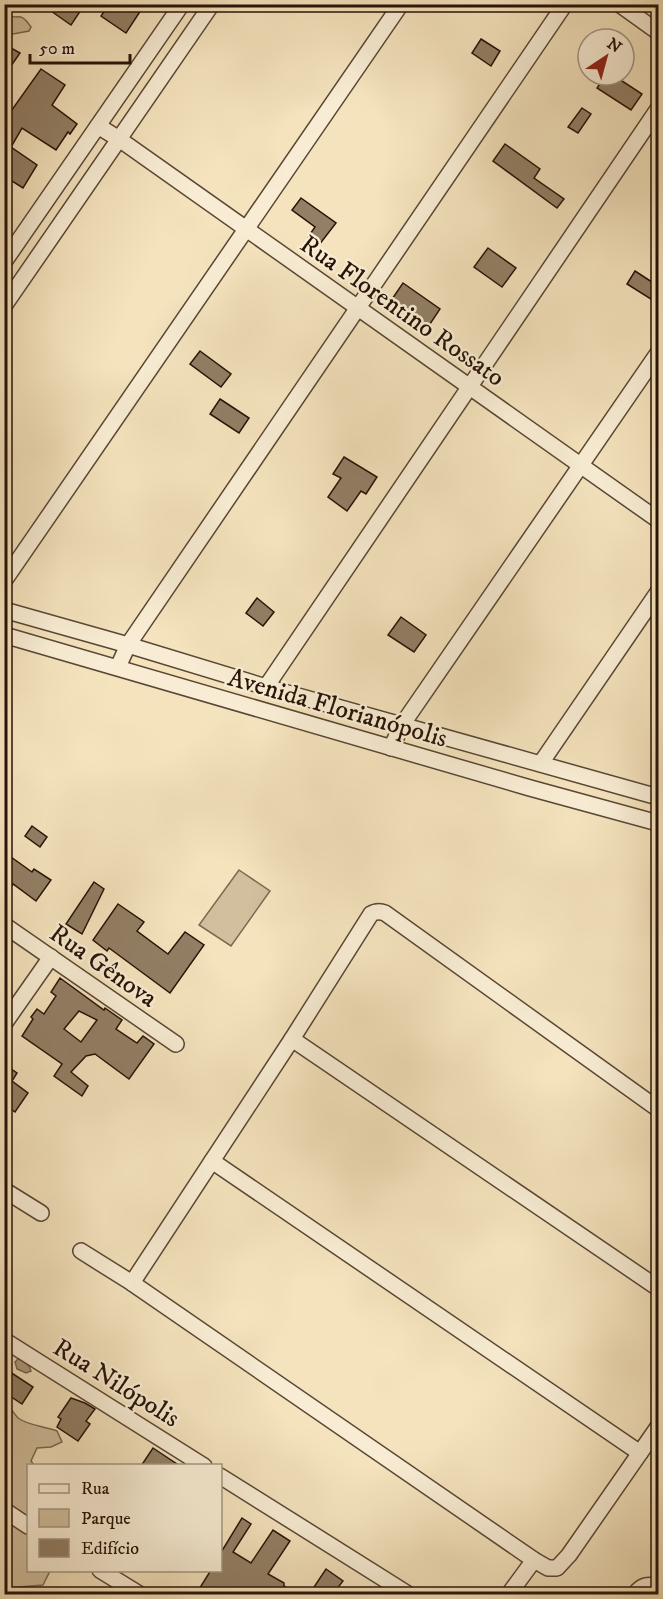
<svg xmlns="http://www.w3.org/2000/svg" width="663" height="1599" font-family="'IM FELL DW Pica',serif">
  <rect width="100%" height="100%" fill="#f4e3bd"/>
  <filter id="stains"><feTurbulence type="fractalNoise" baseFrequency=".00333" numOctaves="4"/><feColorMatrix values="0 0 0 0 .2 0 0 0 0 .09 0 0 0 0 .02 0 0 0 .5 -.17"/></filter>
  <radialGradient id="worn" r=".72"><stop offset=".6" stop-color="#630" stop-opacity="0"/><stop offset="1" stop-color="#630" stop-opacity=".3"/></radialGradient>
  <!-- green -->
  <g fill="#d1bf9e" stroke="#7c6852" stroke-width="1.5">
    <path d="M8 14C18 22 19 9 31 27L29 31 13 34 5 32V15Z"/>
    <polygon points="239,870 270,891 231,946 199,925"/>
    <path d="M5 1402C10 1406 13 1413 18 1418 29 1426 44 1426 57 1431L62 1442 51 1447 37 1448 31 1461 34 1465 28 1466V1570L50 1571 43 1585 8 1588 5 1593Z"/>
  </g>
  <!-- water -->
  <path fill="#ae9c7f" stroke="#78654f" stroke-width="1.5" d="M18 1359C25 1360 29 1364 31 1371L26 1373 17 1369 15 1362Z"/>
  <!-- building -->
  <g fill="#927f65" stroke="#271206" stroke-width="1.5" fill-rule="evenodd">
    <polygon points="41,4 85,4 71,25"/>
    <polygon points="109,4 145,4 126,33 101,16"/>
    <polygon points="481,39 500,51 491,66 472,53"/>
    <polygon points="4,44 20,53 4,76"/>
    <polygon points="41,69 65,85 52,105 77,124 70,134 68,132 56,150 22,128 11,147 37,165 23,188 4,176 4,121"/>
    <polygon points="606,75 613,75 642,94 631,110 597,88"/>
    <polygon points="582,108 591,114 578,133 568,127"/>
    <polygon points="505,144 540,169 534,178 564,199 557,208 493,161"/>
    <polygon points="301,198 336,223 319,245 308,237 315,227 292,210"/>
    <polygon points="488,248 516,268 502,287 474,267"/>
    <polygon points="635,271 658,286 658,294 654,301 627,284"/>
    <polygon points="403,283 440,309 428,327 390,302"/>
    <polygon points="200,351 231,374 221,387 190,364"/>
    <polygon points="220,399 249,418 239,433 210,414"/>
    <polygon points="344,457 377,477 366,494 361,491 347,511 328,497 341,478 333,474"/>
    <polygon points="257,598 274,612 263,626 246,613"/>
    <polygon points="401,617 426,635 414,652 388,635"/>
    <polygon points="32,826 47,837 40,847 25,836"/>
    <polygon points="4,852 32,872 34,869 51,880 36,901 13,884 12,886 4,881"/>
    <polygon points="94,882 104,889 82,934 66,924"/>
    <polygon points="118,904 144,922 137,931 168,954 185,932 204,945 170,993 109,948 107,951 93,940"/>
    <path d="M60 978 104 1010 105 1008 122 1020 116 1029 137 1043 143 1036 154 1044 129 1079 95 1054 86 1056 71 1072 88 1086 82 1096 54 1076 62 1064 22 1036 33 1019 31 1017 37 1009 44 1014 56 996 51 992ZM79 1011 97 1020 81 1042 64 1029Z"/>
    <polygon points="4,1064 17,1073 12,1081 28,1093 15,1112 4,1104"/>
    <polygon points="4,1368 33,1387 22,1404 4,1392"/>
    <polygon points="71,1398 85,1403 95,1409 86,1421 90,1424 78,1441 57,1427 61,1419 58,1417"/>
    <polygon points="153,1448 180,1466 141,1466"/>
    <polygon points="242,1518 251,1524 233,1552 251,1563 273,1530 290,1541 268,1574 284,1583 284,1586 297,1594 196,1594 211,1570 220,1570 220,1554"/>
    <polygon points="326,1569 343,1581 333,1594 324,1594 314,1587"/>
  </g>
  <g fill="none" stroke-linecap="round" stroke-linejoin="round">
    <!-- street casing -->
    <g stroke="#5a4634" stroke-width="18">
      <g id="street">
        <polyline points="619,4 658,32"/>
        <polyline points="98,126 119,139 658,520"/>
        <polyline points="4,262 182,4"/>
        <polyline points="4,306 212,4"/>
        <polyline points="4,581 401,4"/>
        <polyline points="4,610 128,645 266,687 658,797"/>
        <polyline points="4,635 530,788 658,823"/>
        <polyline points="118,667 128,645 565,4"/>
        <polyline points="266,687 658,109"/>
        <polyline points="391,748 402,725 658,353"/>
        <polyline points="541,763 658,592"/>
        <polyline points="4,925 176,1044"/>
        <polyline points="4,1024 51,957"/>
        <polyline points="292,1039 658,1288"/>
        <polyline points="212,1161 640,1453"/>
        <polyline points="4,1190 41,1213"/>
        <polyline points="81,1251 132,1283 534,1560 548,1568 557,1568 569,1555 658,1427"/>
        <path d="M132 1283 292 1039 371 914C376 911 380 911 385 913L658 1109"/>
        <polyline points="4,1340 204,1466"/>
        <polyline points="220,1476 408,1594"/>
        <polyline points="4,1510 28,1526"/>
        <polyline points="100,1570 139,1594"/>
        <polyline points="509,1594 534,1560"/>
        <path d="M635 1594C642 1585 648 1584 658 1587"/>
      </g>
    </g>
    <!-- street -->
    <use href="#street" stroke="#f8edd4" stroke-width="15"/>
  </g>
  <g text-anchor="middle" stroke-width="5" stroke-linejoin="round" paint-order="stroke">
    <!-- street labels -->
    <g font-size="26" fill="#271206" stroke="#f8edd4">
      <text transform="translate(403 310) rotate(35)" y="9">Rua Florentino Rossato</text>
      <text transform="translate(338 707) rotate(16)" y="9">Avenida Florianópolis</text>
      <text transform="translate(104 965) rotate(35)" y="9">Rua Gênova</text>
      <text transform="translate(117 1382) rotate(32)" y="9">Rua Nilópolis</text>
    </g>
  </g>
  <!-- margin -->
  <rect width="663" height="1599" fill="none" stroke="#f4e3bd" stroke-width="24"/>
  <rect x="6" y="6" width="651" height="1587" fill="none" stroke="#271206" stroke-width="3"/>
  <rect x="12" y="12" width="639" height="1575" fill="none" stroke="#271206" stroke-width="1.5"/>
  <!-- legend -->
  <rect x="27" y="1464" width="195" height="108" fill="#f8edd4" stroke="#a49582" stroke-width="1.5"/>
  <rect x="39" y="1484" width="30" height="9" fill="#f8edd4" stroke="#a49582" stroke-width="1.5"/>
  <text x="81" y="1494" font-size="18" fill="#271206">Rua</text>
  <rect x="39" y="1509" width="30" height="18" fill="#d1bf9e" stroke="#a49582" stroke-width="1.5"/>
  <text x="81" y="1524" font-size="18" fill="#271206">Parque</text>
  <rect x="39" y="1539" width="30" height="18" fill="#927f65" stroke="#a49582" stroke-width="1.5"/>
  <text x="81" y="1554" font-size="18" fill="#271206">Edifício</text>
  <!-- north arrow -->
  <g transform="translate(606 57) rotate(36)"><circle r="28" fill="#f8edd4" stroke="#a49582" stroke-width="1.5"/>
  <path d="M0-4.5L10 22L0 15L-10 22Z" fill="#8f2418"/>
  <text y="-9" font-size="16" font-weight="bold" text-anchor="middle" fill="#271206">N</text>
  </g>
  <!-- scale -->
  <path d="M30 54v9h100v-9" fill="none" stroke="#271206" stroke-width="3"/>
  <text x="39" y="54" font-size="18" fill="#271206" stroke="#f8edd4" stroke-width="4.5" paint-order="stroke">50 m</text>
  <rect width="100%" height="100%" filter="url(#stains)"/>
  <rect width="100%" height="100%" fill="url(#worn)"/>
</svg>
